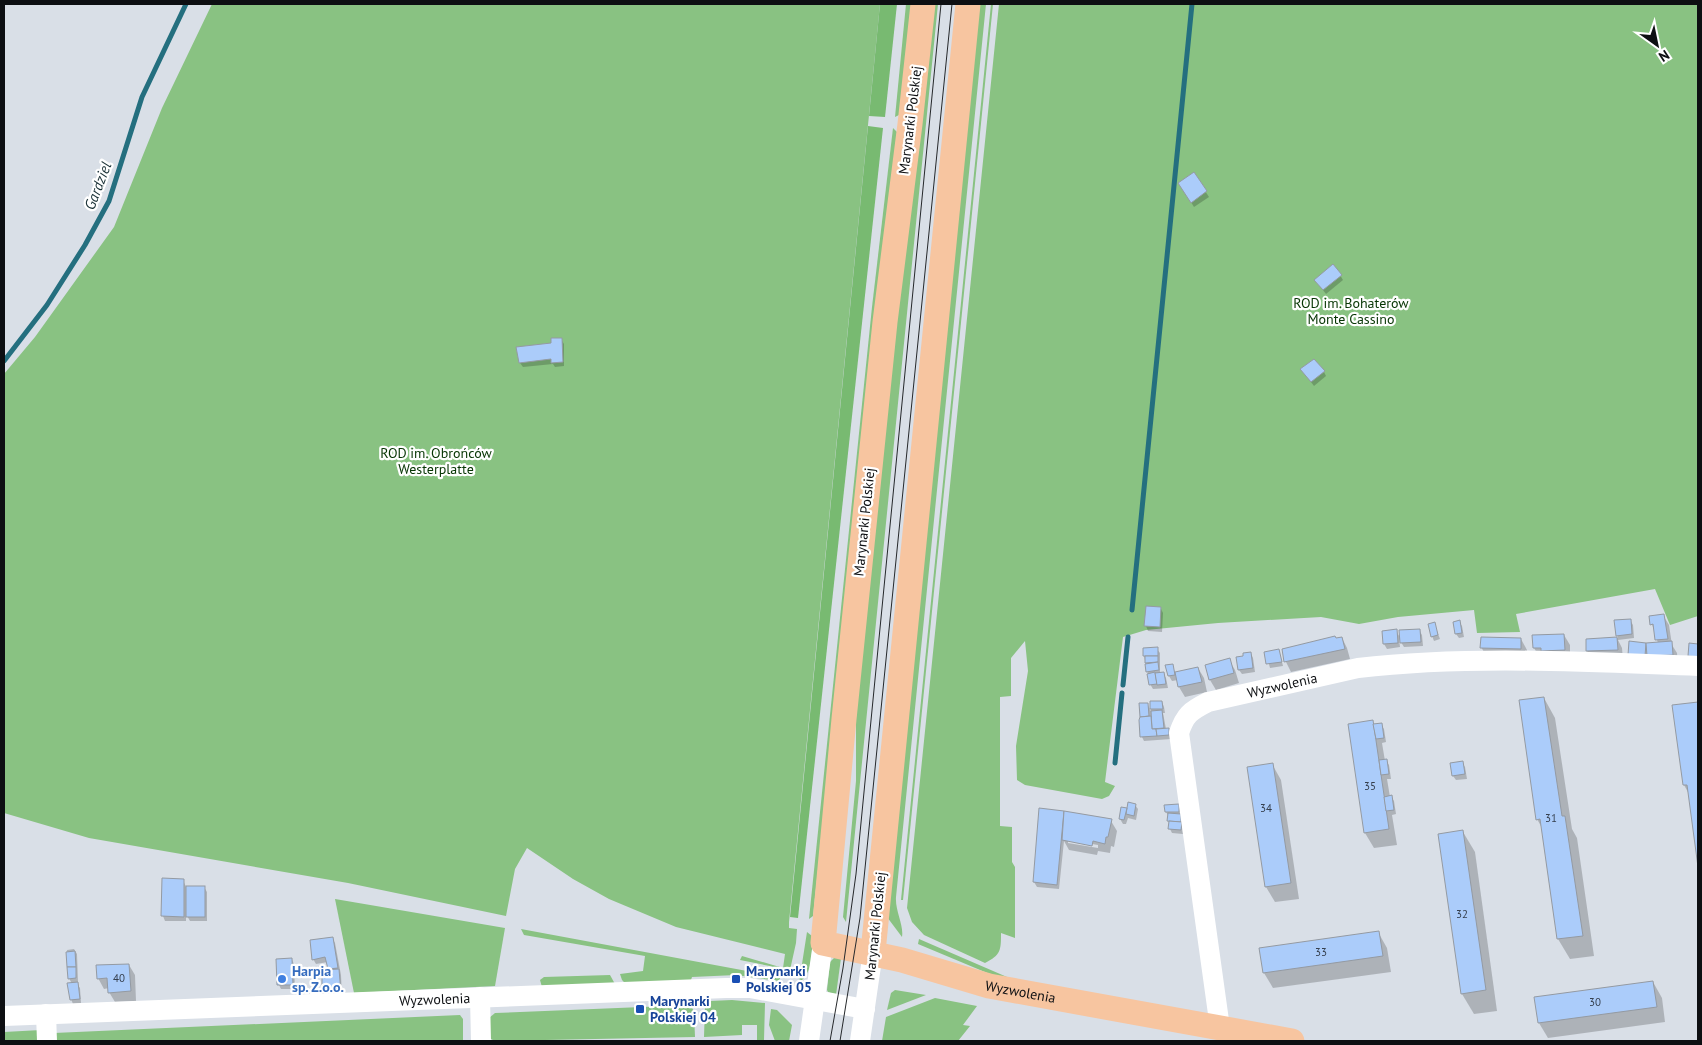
<svg xmlns="http://www.w3.org/2000/svg" width="1702" height="1045" font-family="'PT Sans',sans-serif">
  <rect width="100%" height="100%" fill="#d9dfe7"/>
  <!-- green -->
  <g fill="#89c282">
    <polygon points="212,4 880,4 789,922 789,928 797,929 796,943 790,970 740,960 742,956 783,968 785,954 676,927 609,899 573,879 527,848 515,869 506,916 348,883 89,838 4,813 4,374 35,337 114,227 162,108"/>
    <polygon points="906,4 915,4 901,114 895,117"/>
    <polygon points="933,4 938,4 846,922 843,917 856,781 856,717 890,365"/>
    <path d="M977 4H986L896 897C895 911 904 925 902 937L887 917Z"/>
    <polygon points="991,4 993,4 903,900 901,900"/>
    <path d="M999 4H1698V616L1670 625 1655 589 1516 614 1520 632 1477 633 1474 610 1398 617 1359 624 1321 617 1218 623 1146 630 1123 637 1105 782 1115 786 1109 796 1102 799 1025 785 1017 780 1016 746 1028 671 1025 641 1011 658V696L1000 697V826L1012 827V862L1015 867V938L1001 933C1001 950 1001 955 985 963L924 935 912 922 907 908Z"/>
    <polygon points="893,128 897,132 813,916 809,919 872,307"/>
    <polygon points="335,899 505,928 495,986 354,993"/>
    <polygon points="521,929 747,971 780,978 779,981 736,975 692,977 691,980 625,983 622,980 620,974 643,971 645,956 524,935"/>
    <path d="M807 932 812 936 813 940C811 958 813 971 799 983Z"/>
    <polygon points="919,939 1007,977 1004,980 918,944"/>
    <polygon points="834,958 841,958 836,995 828,992 827,990 830,962"/>
    <polygon points="610,975 615,984 542,987 540,980 544,977"/>
    <polygon points="895,990 926,995 887,1010 891,993"/>
    <polygon points="935,998 977,1006 963,1025 970,1026 958,1041 882,1041 886,1017"/>
    <polygon points="732,1000 765,1003 764,1040 757,1041 757,1025 742,1025 742,1035 704,1037 705,1005 710,1001"/>
    <polygon points="691,1005 694,1012 695,1037 495,1041 489,1038 489,1018 495,1013"/>
    <polygon points="771,1009 777,1010 792,1025 789,1041 775,1041 769,1025"/>
    <polygon points="460,1015 463,1019 463,1041 55,1041 54,1033"/>
    <polygon points="41,1030 42,1041 4,1041 4,1032"/>
  </g>
  <!-- forest -->
  <g fill="#78ba71">
    <polygon points="880,4 897,4 885,117 869,116"/>
    <polygon points="868,126 883,128 798,918 790,917"/>
  </g>
  <!-- shadow -->
  <g fill="#0003" fill-rule="evenodd">
    <polygon points="1194,174 1209,197 1194,207 1179,183"/>
    <polygon points="1340,275 1343,280 1326,294 1319,285"/>
    <polygon points="561,339 564,344 564,366 555,367 553,364 523,367 520,363"/>
    <polygon points="1301,369 1324,372 1326,376 1314,386"/>
    <polygon points="1147,608 1161,609 1163,613 1162,632 1148,631 1146,626"/>
    <polygon points="1663,615 1669,625 1672,645 1677,653 1678,665 1647,660 1630,643 1658,643 1652,624"/>
    <polygon points="1630,620 1633,625 1634,638 1618,640 1622,648 1623,660 1593,661 1587,651 1587,640 1618,638 1617,635"/>
    <polygon points="1459,622 1462,626 1464,637 1459,638 1456,634"/>
    <polygon points="1434,623 1440,639 1434,641 1432,636"/>
    <polygon points="1419,630 1422,635 1423,646 1404,647 1399,639 1400,647 1387,649 1384,644 1383,632 1396,631 1401,639"/>
    <polygon points="1564,635 1570,645 1570,660 1540,658 1534,648"/>
    <polygon points="1342,638 1347,648 1350,659 1291,672 1286,662"/>
    <polygon points="1521,639 1527,650 1527,658 1487,657 1481,647"/>
    <polygon points="1157,649 1160,653 1160,674 1163,673 1166,678 1168,688 1153,689 1150,684 1144,656"/>
    <polygon points="1279,650 1283,666 1270,668 1266,653"/>
    <polygon points="1251,654 1253,658 1255,672 1242,674 1239,670"/>
    <polygon points="1229,660 1235,670 1239,683 1216,690 1210,680 1206,666"/>
    <polygon points="1172,665 1175,673 1198,668 1204,678 1207,692 1185,697 1179,687 1178,680 1172,681 1169,676 1167,666"/>
    <polygon points="1544,698 1555,718 1572,829 1577,838 1594,956 1570,959 1558,939 1542,828 1537,819"/>
    <polygon points="1162,702 1164,707 1165,713 1163,713 1166,729 1168,729 1171,734 1171,739 1144,741 1142,737 1141,704 1147,704 1151,711 1151,703"/>
    <polygon points="1697,703 1698,706 1698,858 1689,794 1684,785 1673,706"/>
    <polygon points="1374,725 1381,725 1384,729 1386,742 1382,743 1385,761 1386,761 1389,765 1391,779 1387,779 1390,797 1391,797 1394,801 1396,814 1392,815 1397,845 1374,848 1365,833"/>
    <polygon points="1462,763 1465,767 1467,779 1456,780 1453,776"/>
    <polygon points="1272,764 1281,780 1299,899 1275,902 1266,887 1249,768"/>
    <polygon points="1135,805 1138,809 1136,820 1128,818 1126,824 1123,824 1120,819 1122,808 1128,809"/>
    <polygon points="1178,805 1181,810 1183,834 1172,833 1170,829 1169,817 1166,812"/>
    <path d="M1063 812 1065 815 1111 821 1117 831 1114 847 1111 846 1110 853 1098 851 1097 855 1069 850 1064 841 1059 889 1037 887 1034 882ZM1068 840 1098 845V848L1068 843Z"/>
    <polygon points="1463,832 1475,852 1497,1011 1474,1014 1462,994"/>
    <polygon points="183,880 186,887 204,887 207,892 207,921 190,921 186,914 186,921 165,921 163,916"/>
    <polygon points="1378,932 1387,948 1391,972 1273,988 1264,973 1260,949"/>
    <polygon points="332,938 335,943 341,975 342,997 327,998 325,993 323,971 330,971 328,962 316,964 313,959"/>
    <polygon points="74,949 77,954 78,982 76,983 80,988 81,1003 73,1004 71,999 72,984 69,978 67,950"/>
    <polygon points="292,960 294,964 295,989 281,989 279,985"/>
    <polygon points="129,965 135,975 136,1001 115,1002 109,992 109,988 104,989 98,978"/>
    <polygon points="1653,982 1662,998 1665,1022 1548,1038 1539,1023"/>
  </g>
  <g fill="none" stroke-linecap="round" stroke-linejoin="round">
    <!-- stream -->
    <g stroke="#246f7f" stroke-width="5">
      <polyline points="4,361 47,305 85,245 109,201 142,97 186,4"/>
      <polyline points="1132,610 1192,4"/>
      <polyline points="1123,685 1128,637"/>
      <polyline points="1115,763 1122,693"/>
    </g>
  </g>
  <!-- building -->
  <g fill="#abccfa" stroke="#949aa2">
    <polygon points="1194,172 1207,191 1191,203 1178,183"/>
    <polygon points="1333,264 1342,275 1323,290 1314,280"/>
    <polygon points="551,338 562,338 563,362 551,363 551,359 519,363 516,347 551,343"/>
    <polygon points="1314,359 1325,371 1311,382 1300,369"/>
    <polygon points="1146,606 1161,607 1160,627 1144,626"/>
    <polygon points="1664,614 1668,639 1655,640 1653,624 1650,625 1649,616"/>
    <polygon points="1631,619 1632,634 1616,636 1614,620"/>
    <polygon points="1460,620 1462,633 1455,634 1453,622"/>
    <polygon points="1435,622 1438,635 1431,637 1428,624"/>
    <polygon points="1397,629 1398,643 1383,644 1382,631"/>
    <polygon points="1420,629 1421,642 1400,643 1399,630"/>
    <polygon points="1564,634 1565,650 1541,651 1541,648 1533,648 1532,635"/>
    <polygon points="1335,636 1336,638 1342,637 1345,649 1284,662 1282,649"/>
    <polygon points="1481,637 1521,638 1521,649 1480,648"/>
    <polygon points="1617,637 1618,650 1586,651 1586,639"/>
    <polygon points="1629,641 1646,643 1645,656 1628,655"/>
    <polygon points="1672,641 1673,655 1647,656 1646,643"/>
    <polygon points="1689,643 1698,644 1698,657 1688,656"/>
    <polygon points="1158,647 1158,656 1143,656 1143,648"/>
    <polygon points="1279,649 1282,662 1266,664 1264,652"/>
    <polygon points="1251,652 1253,668 1238,670 1236,657 1243,656 1243,653"/>
    <polygon points="1145,656 1158,656 1158,662 1145,663"/>
    <polygon points="1230,658 1234,673 1209,680 1205,665"/>
    <polygon points="1158,662 1159,670 1146,672 1145,664"/>
    <polygon points="1173,664 1175,675 1168,676 1165,665"/>
    <polygon points="1198,667 1202,682 1178,687 1175,672"/>
    <polygon points="1155,672 1157,684 1149,685 1147,674"/>
    <polygon points="1164,672 1166,684 1157,685 1155,673"/>
    <polygon points="1544,697 1562,816 1565,816 1583,936 1557,939 1540,819 1536,820 1519,700"/>
    <polygon points="1150,701 1162,701 1163,709 1150,709"/>
    <polygon points="1698,702 1698,867 1687,785 1683,785 1672,705"/>
    <polygon points="1139,703 1148,703 1149,716 1140,717"/>
    <polygon points="1162,710 1164,728 1152,729 1151,711"/>
    <polygon points="1151,716 1152,729 1156,729 1157,736 1140,737 1139,720 1140,717"/>
    <polygon points="1373,720 1389,829 1364,833 1348,724"/>
    <polygon points="1382,723 1384,738 1376,739 1373,724"/>
    <polygon points="1169,728 1169,735 1157,736 1156,729"/>
    <polygon points="1387,759 1389,774 1381,775 1379,760"/>
    <polygon points="1463,761 1465,774 1452,776 1450,763"/>
    <polygon points="1273,763 1291,883 1265,887 1247,767"/>
    <polygon points="1392,795 1394,810 1386,811 1384,797"/>
    <polygon points="1128,802 1136,804 1134,816 1126,814"/>
    <polygon points="1179,804 1179,812 1165,812 1164,805"/>
    <polygon points="1121,807 1127,808 1124,820 1119,819"/>
    <polygon points="1039,808 1064,811 1057,885 1033,882"/>
    <polygon points="1064,811 1112,819 1108,837 1106,837 1105,844 1093,841 1092,846 1062,840"/>
    <polygon points="1168,813 1181,814 1181,822 1167,821"/>
    <polygon points="1169,821 1182,822 1181,830 1168,829"/>
    <polygon points="1463,830 1486,990 1461,994 1438,834"/>
    <polygon points="162,878 184,879 184,917 161,916"/>
    <rect x="186" y="886" width="19" height="31"/>
    <polygon points="1379,931 1383,956 1263,973 1259,948"/>
    <polygon points="333,937 338,968 328,969 325,957 312,960 310,940"/>
    <polygon points="75,951 76,967 67,967 66,952"/>
    <polygon points="292,958 293,985 277,985 276,959"/>
    <polygon points="129,964 131,991 108,993 107,978 97,979 96,965"/>
    <polygon points="67,967 76,967 76,978 68,979"/>
    <polygon points="339,969 341,993 322,993 322,970"/>
    <polygon points="1653,981 1657,1007 1538,1023 1534,997"/>
    <polygon points="78,982 80,999 70,1000 67,983"/>
  </g>
  <g fill="none" stroke-linecap="round" stroke-linejoin="round">
    <!-- minor -->
    <g stroke="#fff" stroke-width="20">
      <polyline points="480,997 481,1041"/>
      <polyline points="46,1014 47,1041"/>
      <path id="s1" d="M4 1016 726 988H750L865 1009"/>
      <path id="s2" d="M1220 1028 1179 733C1185 715 1190 711 1208 702L1358 668C1471 655 1585 662 1698 666"/>
      <polyline points="809,1041 823,943"/>
      <polyline points="860,1041 873,952"/>
    </g>
    <!-- major -->
    <g stroke="#f7c5a0" stroke-width="25">
      <path id="s3" d="M923 4 910 124 885 322 844 719 823 943 902 960 989 986 1292 1041"/>
      <polyline points="873,952 968,4"/>
    </g>
    <!-- tram -->
    <g stroke="#25282b" stroke-width="1">
      <polyline points="830,1041 843,968 856,874 941,4"/>
      <polyline points="840,1041 860,918 952,4"/>
    </g>
  </g>
  <!-- markers -->
  <circle fill="#3f7fe0" stroke="#fff" stroke-width="2" cx="282" cy="979" r="5"/>
  <g fill="#1a4fb4" stroke="#fff" stroke-width="2">
    <rect x="731" y="974" width="10" height="10" rx="2.5"/>
    <rect x="635" y="1004" width="10" height="10" rx="2.5"/>
  </g>
  <g text-anchor="middle" stroke-width="4.5" stroke-linejoin="round" paint-order="stroke">
    <!-- number labels -->
    <g font-size="11" fill="#343e4c">
      <text x="1370" y="790">35</text>
      <text x="1266" y="812">34</text>
      <text x="1551" y="822">31</text>
      <text x="1462" y="918">32</text>
      <text x="1321" y="956">33</text>
      <text x="119" y="982">40</text>
      <text x="1595" y="1006">30</text>
    </g>
    <!-- street labels -->
    <g font-size="14" fill="#0d0f12" stroke="#fff">
      <text transform="translate(910 120) rotate(-83)" y="5">Marynarki Polskiej</text>
      <text transform="translate(864 522) rotate(-84)" y="5">Marynarki Polskiej</text>
      <text dy="5" stroke="none"><textPath href="#s2" startOffset="418">Wyzwolenia</textPath></text>
      <text transform="translate(875 926) rotate(-84)" y="5">Marynarki Polskiej</text>
      <text dy="5" stroke="none"><textPath href="#s3" startOffset="1148">Wyzwolenia</textPath></text>
      <text dy="5" stroke="none"><textPath href="#s1" startOffset="431">Wyzwolenia</textPath></text>
    </g>
    <!-- park labels -->
    <g font-size="14" fill="#063503" stroke="#fff">
      <text x="1351" y="308">ROD im. Bohaterów<tspan x="1351" dy="16">Monte Cassino</tspan></text>
      <text x="436" y="458">ROD im. Obrońców<tspan x="436" dy="16">Westerplatte</tspan></text>
    </g>
    <!-- shop labels -->
    <g font-size="14" font-weight="bold" fill="#366cbe" stroke="#fff" text-anchor="start">
      <text x="292" y="976">Harpia<tspan x="292" dy="16">sp. Z.o.o.</tspan></text>
    </g>
    <!-- transit labels -->
    <g font-size="14" font-weight="bold" fill="#164399" stroke="#fff" text-anchor="start">
      <text x="746" y="976">Marynarki<tspan x="746" dy="16">Polskiej 05</tspan></text>
      <text x="650" y="1006">Marynarki<tspan x="650" dy="16">Polskiej 04</tspan></text>
    </g>
    <!-- water labels -->
    <g font-size="15" font-style="italic" fill="#193035" stroke="#fff">
      <text transform="translate(98 186) rotate(-69)" y="5">Gardziel</text>
    </g>
  </g>
  <!-- border -->
  <rect width="1702" height="1045" fill="none" stroke="#0d0f12" stroke-width="10"/>
  <!-- north arrow -->
  <g transform="translate(1657 45) rotate(147)" stroke="#ffffff" stroke-width="4" paint-order="stroke">
  <path d="M0-4L9 19L0 12L-9 19Z" fill="#0d0f12"/>
  <text y="-8" font-size="14" font-weight="bold" text-anchor="middle" fill="#0d0f12">N</text>
  </g>
</svg>
